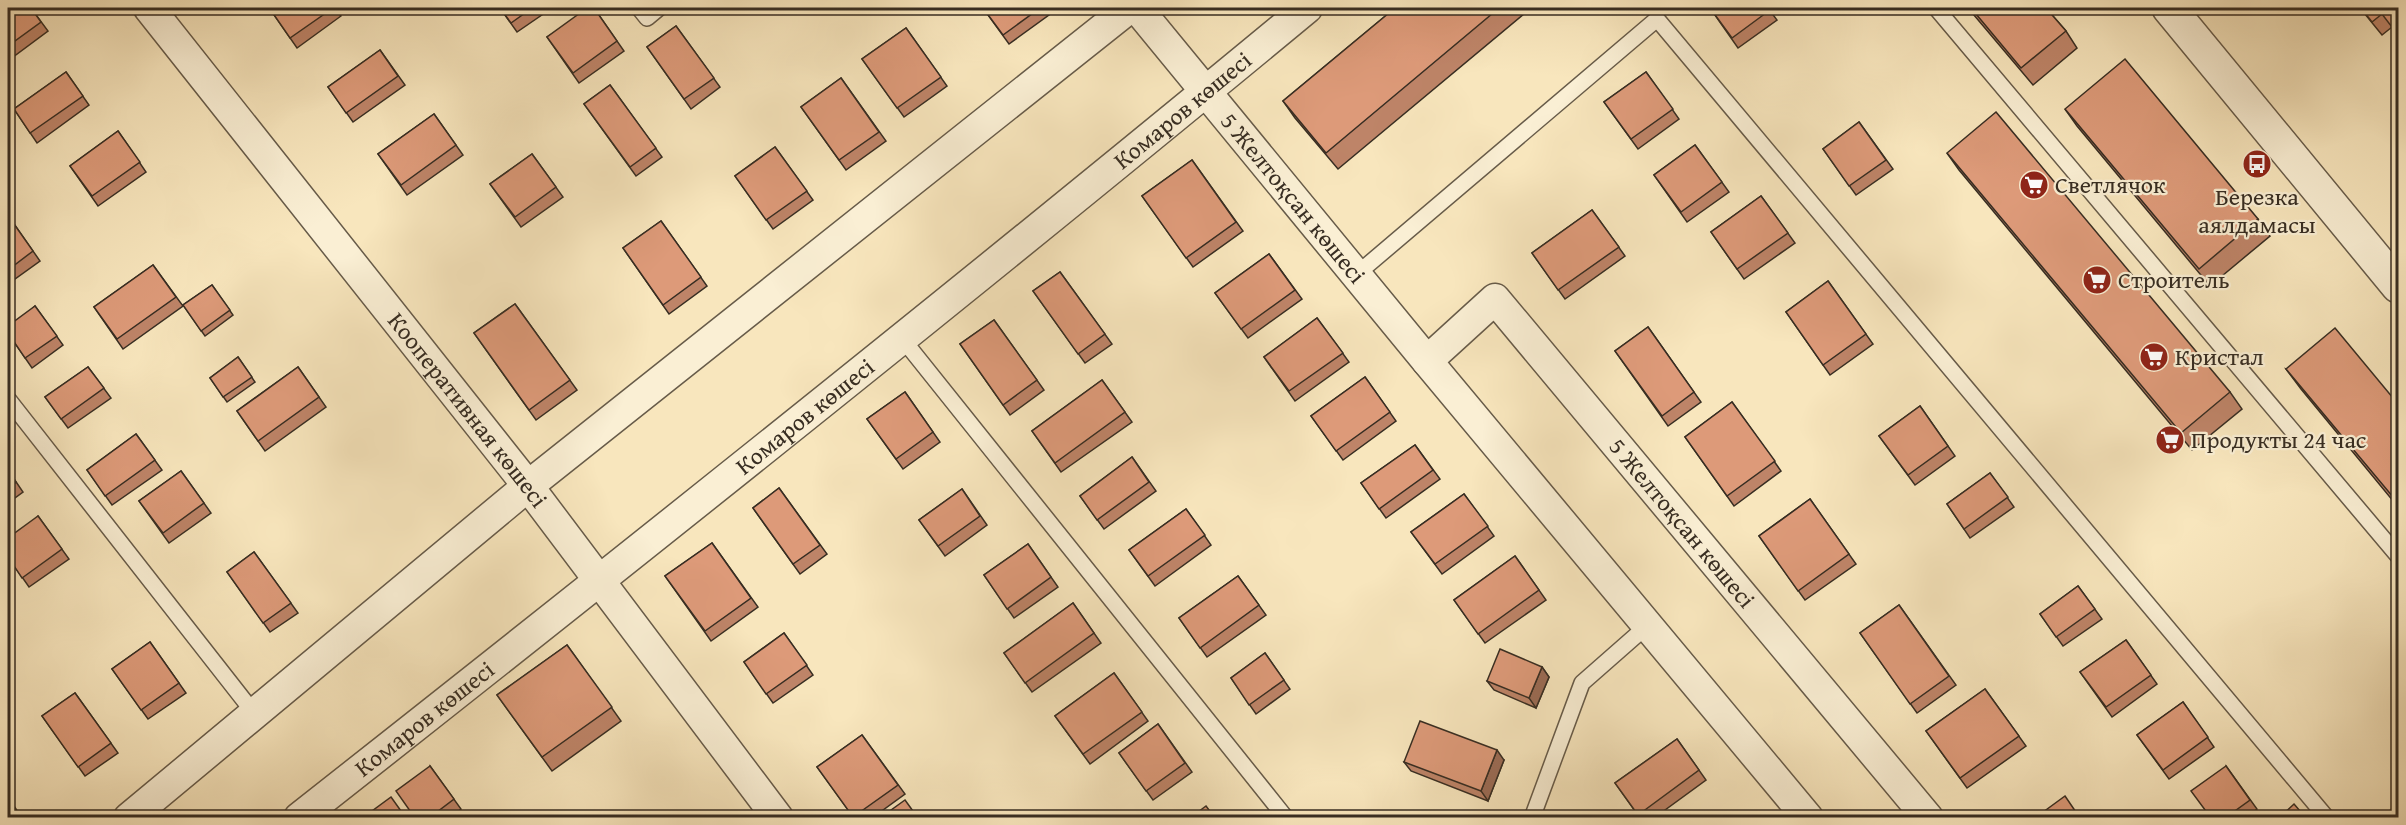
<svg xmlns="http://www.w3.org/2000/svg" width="2406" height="825" font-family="'Gentium Book Plus',serif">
  <rect width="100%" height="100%" fill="#f8e6bd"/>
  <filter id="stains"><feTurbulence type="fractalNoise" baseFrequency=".00333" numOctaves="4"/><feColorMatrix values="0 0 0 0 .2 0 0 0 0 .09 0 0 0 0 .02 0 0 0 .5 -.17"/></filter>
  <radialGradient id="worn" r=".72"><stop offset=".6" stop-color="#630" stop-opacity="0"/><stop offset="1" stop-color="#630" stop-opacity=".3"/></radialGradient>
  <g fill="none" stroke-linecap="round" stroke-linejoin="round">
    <!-- service casing -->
    <g stroke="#675b49" stroke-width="18">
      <g id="service">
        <polyline points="639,8 647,18 659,8"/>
        <polyline points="1936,8 2398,556"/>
        <polyline points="1357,274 1657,19 2327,818"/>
        <polyline points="901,337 1286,818"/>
        <polyline points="8,399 254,713"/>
        <polyline points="1532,818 1582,683 1648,625"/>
        <polyline points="2394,818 2398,814"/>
      </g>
    </g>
    <!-- minor casing -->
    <g stroke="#675b49" stroke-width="33">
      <g id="minor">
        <path id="s1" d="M149 8 528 486 778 818"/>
        <path id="s2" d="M1137 8 1427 361 1808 818"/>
        <path id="s3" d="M1427 361 1495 299 1928 818"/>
        <polyline points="129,818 528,486 1129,8"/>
        <path id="s4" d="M299 818C638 551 975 283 1307 8"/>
      </g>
    </g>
    <!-- tertiary casing -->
    <g stroke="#675b49" stroke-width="36">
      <polyline id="tertiary" points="2169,8 2398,286"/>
    </g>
    <!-- service -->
    <use href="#service" stroke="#faefd4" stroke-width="15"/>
    <!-- minor -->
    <use href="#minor" stroke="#faefd4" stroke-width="30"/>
    <!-- tertiary -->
    <use href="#tertiary" stroke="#faefd4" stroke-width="33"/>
  </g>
  <!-- wall -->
  <g fill="#be8468" stroke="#372d22" stroke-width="1.5">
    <polygon points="8,8 31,8 48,31 9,60 8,59"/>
    <polygon points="272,8 334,8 341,16 297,48 270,9"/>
    <polygon points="500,8 552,8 517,32"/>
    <polygon points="594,8 624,51 579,83 547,37"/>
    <polygon points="983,8 1050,8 1053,12 1009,44"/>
    <polygon points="1395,8 1531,8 1338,169 1295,118 1283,101"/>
    <polygon points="1710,8 1768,8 1777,20 1738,48"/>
    <polygon points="1968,8 2046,8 2066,31 2077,48 2033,85"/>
    <polygon points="2360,8 2398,8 2398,36 2392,27 2382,35"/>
    <polygon points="676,26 720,87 691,109 647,47"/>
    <polygon points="906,28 947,86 904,117 862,59"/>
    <polygon points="380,50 405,85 353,122 328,87"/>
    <polygon points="66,72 89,105 37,143 14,109"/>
    <polygon points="1646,72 1679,119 1638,149 1604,102"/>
    <polygon points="841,78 886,141 846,170 801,107"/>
    <polygon points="610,85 662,157 636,176 584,104"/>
    <polygon points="2065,109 2258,219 2270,236 2210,286 2077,126"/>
    <polygon points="434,114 463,155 407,195 378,154"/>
    <polygon points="1859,122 1893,169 1856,195 1823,149"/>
    <polygon points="118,131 146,172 98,206 70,166"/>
    <polygon points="1695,145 1729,192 1687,222 1654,175"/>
    <polygon points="775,147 813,200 773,229 735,176"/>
    <polygon points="1947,153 2230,392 2242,409 2192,450 1959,170"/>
    <polygon points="532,154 563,197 521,227 490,184"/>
    <polygon points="1192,160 1243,231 1193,267 1142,196"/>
    <polygon points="1761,196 1795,243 1744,279 1711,232"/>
    <polygon points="1592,210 1625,256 1565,299 1532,253"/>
    <polygon points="661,221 707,286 669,314 623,248"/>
    <polygon points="14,224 40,261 8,284 8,229"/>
    <polygon points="1269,254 1302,299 1248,338 1215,293"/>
    <polygon points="153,265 183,306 123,349 94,307"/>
    <polygon points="1060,272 1112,344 1085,363 1033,291"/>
    <polygon points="1828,281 1873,344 1830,375 1786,312"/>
    <polygon points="212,285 233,315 205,336 183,305"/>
    <polygon points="515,304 577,390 536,420 474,333"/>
    <polygon points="35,306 63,345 32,368 8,333"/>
    <polygon points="1317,318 1349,362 1295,401 1264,357"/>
    <polygon points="994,320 1044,390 1010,415 960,344"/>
    <polygon points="1648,327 1701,402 1668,426 1615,351"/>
    <polygon points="238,357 255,382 227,402 210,378"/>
    <polygon points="88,367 111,398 68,428 45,397"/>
    <polygon points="298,367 326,407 265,451 237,411"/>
    <polygon points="2286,369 2398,404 2398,507 2301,389"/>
    <polygon points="1365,377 1396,421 1343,460 1311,416"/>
    <polygon points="1102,380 1132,422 1061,472 1032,431"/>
    <polygon points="905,392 940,442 903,469 867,419"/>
    <polygon points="1732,402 1781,471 1734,506 1685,437"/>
    <polygon points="1920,406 1955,456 1915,485 1879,436"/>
    <polygon points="136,434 162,470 112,505 87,470"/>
    <polygon points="1415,445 1440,479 1386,518 1361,483"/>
    <polygon points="1132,457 1156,491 1104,529 1080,496"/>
    <polygon points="8,470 23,492 8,503"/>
    <polygon points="181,471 211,513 169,543 139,501"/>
    <polygon points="1990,473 2014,507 1970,538 1947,504"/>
    <polygon points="779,488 827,554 800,574 753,508"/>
    <polygon points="962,489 987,525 945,556 919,520"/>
    <polygon points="1464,494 1494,536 1442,574 1411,532"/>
    <polygon points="1810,499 1856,564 1805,600 1759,536"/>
    <polygon points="1186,509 1211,545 1155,586 1129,550"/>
    <polygon points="38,516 69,559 29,587 8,557"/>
    <polygon points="712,543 758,607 711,641 665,576"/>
    <polygon points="1028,544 1058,587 1014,618 984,575"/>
    <polygon points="254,552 298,613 270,632 227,572"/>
    <polygon points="1515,556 1546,600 1485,643 1454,600"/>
    <polygon points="1238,576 1266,615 1207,657 1179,618"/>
    <polygon points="2078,586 2102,619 2063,646 2040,614"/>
    <polygon points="1073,603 1101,643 1032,692 1004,653"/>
    <polygon points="1899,605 1956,685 1917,713 1860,633"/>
    <polygon points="784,633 813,675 773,703 744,662"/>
    <polygon points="2126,640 2157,684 2112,717 2080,672"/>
    <polygon points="150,642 186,693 148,719 112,669"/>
    <polygon points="567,645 621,721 552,771 497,695"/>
    <polygon points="1265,653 1290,689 1256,714 1231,678"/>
    <polygon points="1542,667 1549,677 1536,708 1494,690 1487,681"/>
    <polygon points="1114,673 1148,721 1090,764 1055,716"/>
    <polygon points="1985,689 2026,746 1967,788 1926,731"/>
    <polygon points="75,693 118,753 85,776 42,716"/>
    <polygon points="2183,702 2214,747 2169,779 2137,735"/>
    <polygon points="1158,724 1192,772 1153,800 1119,753"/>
    <polygon points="862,735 905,794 872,818 854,818 817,767"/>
    <polygon points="1677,739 1706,780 1654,818 1640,818 1615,783"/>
    <polygon points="1504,760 1488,801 1411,771 1404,762"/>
    <polygon points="430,766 461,809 449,818 414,818"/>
    <polygon points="2226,766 2257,809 2245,818 2210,818"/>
  </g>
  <!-- shaded-wall -->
  <g fill="#9b6c55" stroke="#372d22" stroke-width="1.5">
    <polygon points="1542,667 1549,677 1536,708 1529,698"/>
    <polygon points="1497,750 1504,760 1488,801 1481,791"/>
  </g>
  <!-- building -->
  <g fill="#dd9a79" stroke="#372d22" stroke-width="1.5">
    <polygon points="8,8 31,8 41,22 8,46"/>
    <polygon points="272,8 333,8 290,38 270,9"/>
    <polygon points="500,8 532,8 511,23"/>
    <polygon points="587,8 594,8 617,41 573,73 547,37"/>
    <polygon points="983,8 1040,8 1003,35"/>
    <polygon points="1395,8 1499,8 1326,153 1283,101"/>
    <polygon points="1710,8 1768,8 1770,10 1732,38"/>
    <polygon points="1971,8 2046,8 2066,31 2021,68"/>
    <polygon points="2361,8 2398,8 2398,35 2382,14 2372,22"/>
    <polygon points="676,26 714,78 684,99 647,47"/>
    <polygon points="906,28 941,77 897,108 862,59"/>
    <polygon points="380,50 398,76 346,113 328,87"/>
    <polygon points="2125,59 2258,219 2199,269 2065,109"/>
    <polygon points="66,72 83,96 30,133 14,109"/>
    <polygon points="1646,72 1673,109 1631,139 1604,102"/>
    <polygon points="841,78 879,132 839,160 801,107"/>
    <polygon points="610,85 656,148 630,167 584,104"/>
    <polygon points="1996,112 2230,392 2181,433 1947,153"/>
    <polygon points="434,114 456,145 401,185 378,154"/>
    <polygon points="1859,122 1886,160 1849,186 1823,149"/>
    <polygon points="118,131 140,162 92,196 70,166"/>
    <polygon points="1695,145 1722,182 1681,212 1654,175"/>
    <polygon points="775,147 807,191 766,220 735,176"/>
    <polygon points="532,154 556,187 515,217 490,184"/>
    <polygon points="1192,160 1236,222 1186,258 1142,196"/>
    <polygon points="1761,196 1788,233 1737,269 1711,232"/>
    <polygon points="1592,210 1619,247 1558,290 1532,253"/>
    <polygon points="661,221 701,277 663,305 623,248"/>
    <polygon points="14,224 33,251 8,270 8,229"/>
    <polygon points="1269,254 1295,290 1241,329 1215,293"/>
    <polygon points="153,265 176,297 117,339 94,307"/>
    <polygon points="1060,272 1105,334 1078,354 1033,291"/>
    <polygon points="1828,281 1866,334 1823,365 1786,312"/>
    <polygon points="212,285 230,310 201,331 183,305"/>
    <polygon points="515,304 570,380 529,410 474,333"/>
    <polygon points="35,306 57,336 25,358 8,333 8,326"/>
    <polygon points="1317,318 1343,353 1289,391 1264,357"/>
    <polygon points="994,320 1037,380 1003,405 960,344"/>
    <polygon points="1648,327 1694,392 1662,416 1615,351"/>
    <polygon points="2335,328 2398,404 2398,503 2286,369"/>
    <polygon points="238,357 252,377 223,397 210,378"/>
    <polygon points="88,367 104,388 61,419 45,397"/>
    <polygon points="298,367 319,397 258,441 237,411"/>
    <polygon points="1365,377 1390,412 1336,451 1311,416"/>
    <polygon points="1102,380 1125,412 1055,463 1032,431"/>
    <polygon points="905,392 933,432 896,459 867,419"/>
    <polygon points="1732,402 1775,461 1727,496 1685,437"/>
    <polygon points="1920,406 1948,446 1908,475 1879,436"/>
    <polygon points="136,434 155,460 105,496 87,470"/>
    <polygon points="1415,445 1433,470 1379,509 1361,483"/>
    <polygon points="1132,457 1149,482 1097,520 1080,496"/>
    <polygon points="8,470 16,482 8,489"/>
    <polygon points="181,471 204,503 163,533 139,501"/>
    <polygon points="1990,473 2008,497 1964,529 1947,504"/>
    <polygon points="779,488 820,545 793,564 753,508"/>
    <polygon points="962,489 980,516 938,546 919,520"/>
    <polygon points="1464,494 1488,526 1435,564 1411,532"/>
    <polygon points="1810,499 1849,554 1798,591 1759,536"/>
    <polygon points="1186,509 1205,535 1148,576 1129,550"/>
    <polygon points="38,516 62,549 22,578 8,557 8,538"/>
    <polygon points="712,543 751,598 705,631 665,576"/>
    <polygon points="1028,544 1051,577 1007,609 984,575"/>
    <polygon points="254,552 291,603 263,623 227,572"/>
    <polygon points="1515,556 1539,590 1478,634 1454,600"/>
    <polygon points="1238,576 1259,605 1200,648 1179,618"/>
    <polygon points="2078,586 2095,609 2056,637 2040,614"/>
    <polygon points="1073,603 1094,633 1025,683 1004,653"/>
    <polygon points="1899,605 1949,676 1910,704 1860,633"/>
    <polygon points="784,633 807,665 766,694 744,662"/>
    <polygon points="2126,640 2151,675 2106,707 2080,672"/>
    <polygon points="150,642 179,683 141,710 112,669"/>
    <polygon points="567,645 612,707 542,757 497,695"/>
    <polygon points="1500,649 1542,667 1529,698 1487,681"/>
    <polygon points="1265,653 1284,680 1249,705 1231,678"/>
    <polygon points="1114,673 1142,712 1083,754 1055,716"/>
    <polygon points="1985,689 2019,736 1960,778 1926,731"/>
    <polygon points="75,693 111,743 78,767 42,716"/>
    <polygon points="2183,702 2208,737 2163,770 2137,735"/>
    <polygon points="1420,721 1497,750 1481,791 1404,762"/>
    <polygon points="1158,724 1185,763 1146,791 1119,753"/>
    <polygon points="862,735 898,785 853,817 817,767"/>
    <polygon points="1677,739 1699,770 1638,815 1615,783"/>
    <polygon points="430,766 454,799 429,818 415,818 396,791"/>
    <polygon points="2226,766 2250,800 2225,818 2211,818 2191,791"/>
    <polygon points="2065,796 2080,818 2035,818"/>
    <polygon points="8,797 22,818 8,818"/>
    <polygon points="391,797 406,818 371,818 368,814"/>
    <polygon points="905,800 918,818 880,818"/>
    <polygon points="2294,804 2306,818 2279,818"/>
    <polygon points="1206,806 1215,818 1190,818"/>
  </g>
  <!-- icons -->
  <defs>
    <g id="bus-disc" transform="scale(1.5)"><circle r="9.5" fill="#8f2418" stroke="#faefd4"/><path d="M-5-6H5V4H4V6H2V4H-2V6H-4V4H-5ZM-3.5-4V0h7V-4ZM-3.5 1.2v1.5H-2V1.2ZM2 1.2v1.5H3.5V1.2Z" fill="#fff"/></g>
    <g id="supermarket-disc" transform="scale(1.5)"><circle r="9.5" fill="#8f2418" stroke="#faefd4"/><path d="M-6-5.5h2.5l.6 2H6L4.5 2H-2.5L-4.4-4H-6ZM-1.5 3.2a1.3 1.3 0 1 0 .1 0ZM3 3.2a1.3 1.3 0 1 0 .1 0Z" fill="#fff"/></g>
  </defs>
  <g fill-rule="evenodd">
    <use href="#bus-disc" x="2257" y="164"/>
    <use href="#supermarket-disc" x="2034" y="185"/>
    <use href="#supermarket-disc" x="2097" y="280"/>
    <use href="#supermarket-disc" x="2154" y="357"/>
    <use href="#supermarket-disc" x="2170" y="440"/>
  </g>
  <g text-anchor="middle" stroke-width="4.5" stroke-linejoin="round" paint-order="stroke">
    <!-- street labels -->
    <g font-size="24" fill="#372d22" stroke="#faefd4">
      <text dy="8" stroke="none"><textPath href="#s4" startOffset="1132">Комаров көшесі</textPath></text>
      <text dy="8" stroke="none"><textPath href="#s2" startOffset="246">5 Желтоқсан көшесі</textPath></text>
      <text dy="8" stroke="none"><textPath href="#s1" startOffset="513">Кооперативная көшесі</textPath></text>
      <text dy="8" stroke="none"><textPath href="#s4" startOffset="646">Комаров көшесі</textPath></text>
      <text dy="8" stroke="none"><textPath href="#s3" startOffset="384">5 Желтоқсан көшесі</textPath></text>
      <text dy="8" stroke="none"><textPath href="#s4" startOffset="160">Комаров көшесі</textPath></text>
    </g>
    <!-- poi labels -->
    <g font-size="24" fill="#372d22" stroke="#faefd4" text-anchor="start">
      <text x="2055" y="193">Светлячок</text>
      <text x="2257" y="205" text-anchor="middle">Березка<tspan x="2257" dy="28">аялдамасы</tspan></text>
      <text x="2118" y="288">Строитель</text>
      <text x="2175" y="365">Кристал</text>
      <text x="2191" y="448">Продукты 24 час</text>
    </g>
  </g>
  <!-- margin -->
  <rect width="2406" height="825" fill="none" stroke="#f8e6bd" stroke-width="30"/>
  <rect x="9" y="9" width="2388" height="807" fill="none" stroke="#372d22" stroke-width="3"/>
  <rect x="15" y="15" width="2376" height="795" fill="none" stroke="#372d22" stroke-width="1.5"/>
  <rect width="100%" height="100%" filter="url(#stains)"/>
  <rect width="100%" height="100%" fill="url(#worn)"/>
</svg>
